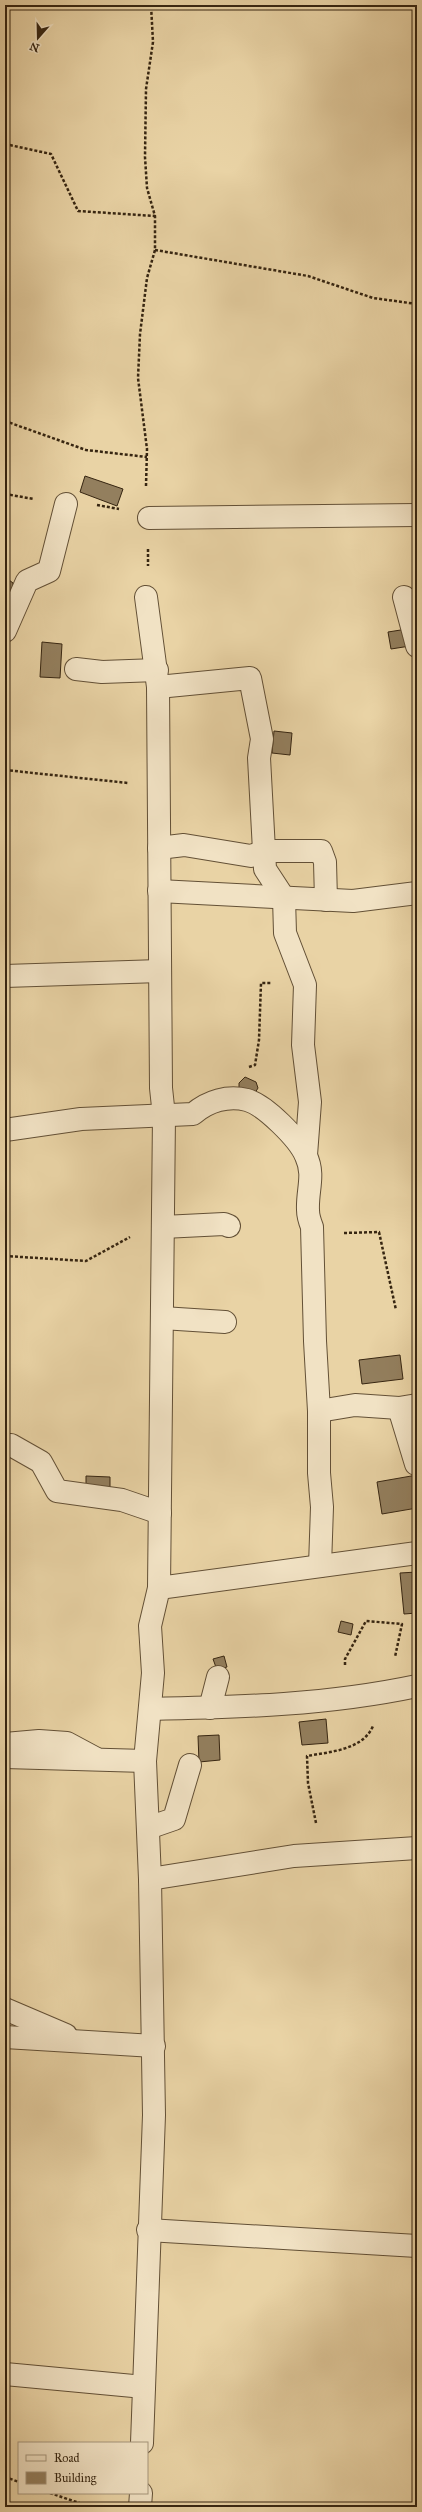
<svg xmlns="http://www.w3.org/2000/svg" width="422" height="2512" font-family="'IM FELL Great Primer',serif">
  <rect width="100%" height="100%" fill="#e9d3a5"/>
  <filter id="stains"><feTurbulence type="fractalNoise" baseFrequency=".005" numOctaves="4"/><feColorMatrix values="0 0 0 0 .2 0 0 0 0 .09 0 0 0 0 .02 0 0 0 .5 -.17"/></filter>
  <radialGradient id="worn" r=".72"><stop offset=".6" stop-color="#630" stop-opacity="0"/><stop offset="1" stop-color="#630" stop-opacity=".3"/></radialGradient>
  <!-- building -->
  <g fill="#937f5e" stroke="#362511">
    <polygon points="85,476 123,489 117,506 80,492"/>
    <polygon points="5,577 13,583 13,589 7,596 5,596"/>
    <polygon points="407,629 410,646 391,649 388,632"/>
    <polygon points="42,642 62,644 60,678 40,677"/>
    <polygon points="274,731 292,733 290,755 272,753"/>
    <polygon points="245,1077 256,1082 258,1088 255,1093 239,1090 239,1083"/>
    <polygon points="400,1355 403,1379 362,1384 359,1360"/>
    <polygon points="417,1475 417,1508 382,1514 377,1482"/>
    <polygon points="86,1476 110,1477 110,1489 86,1488"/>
    <polygon points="417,1572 417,1613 404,1614 400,1573"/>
    <polygon points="341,1621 353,1624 351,1635 338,1632"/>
    <rect x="413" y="1646" width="4" height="17"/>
    <polygon points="224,1656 227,1667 217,1670 213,1659"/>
    <polygon points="326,1719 328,1743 302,1745 299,1722"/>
    <polygon points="219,1735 220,1760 199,1762 198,1736"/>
  </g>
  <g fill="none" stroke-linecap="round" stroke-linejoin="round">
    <!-- minor casing -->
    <g stroke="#635036" stroke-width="24">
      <g id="minor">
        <polyline points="149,518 417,515"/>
        <polyline points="146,597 158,687 161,1088 164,1116 159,1588"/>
        <polyline points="404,597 417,646"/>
        <polyline points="5,631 27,581 49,571 66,504"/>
        <polyline points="76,669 102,672 157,670"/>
        <polyline points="158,687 250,678 262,739 259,758 265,869 284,898 285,933 305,985 303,1045 310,1102 306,1155"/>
        <polyline points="159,848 184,845 251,856 265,851 321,851 325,862 326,900"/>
        <polyline points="159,891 353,901 417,893"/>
        <polyline points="5,976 160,971"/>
        <path d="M5 1130 81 1119 193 1114C208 1101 228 1095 247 1100 265 1105 299 1139 306 1156 315 1175 307 1190 308 1210 308 1215 310 1222 312 1227L315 1341 319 1411V1473L322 1507 320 1566"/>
        <polyline points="163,1227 224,1224 229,1226"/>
        <polyline points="162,1318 225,1322"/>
        <polyline points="399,1408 416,1464"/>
        <polyline points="319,1411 355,1405 399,1408 417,1405"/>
        <polyline points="5,1445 11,1445 41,1462 57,1491 122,1500 160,1513"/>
        <polyline points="210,1708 218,1677"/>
        <path d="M150 1709C242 1707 327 1705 417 1686"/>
        <polyline points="5,1744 39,1741 67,1743 95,1758"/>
        <polyline points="5,1757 145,1761"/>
        <polyline points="148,1828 174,1819 190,1765"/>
        <polyline points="150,1879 294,1856 417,1848"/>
        <polyline points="5,2009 66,2035"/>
        <polyline points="5,2037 154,2046"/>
        <polyline points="148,2230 417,2246"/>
        <polyline points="5,2374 144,2387"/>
        <polyline points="142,2443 154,2115 150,1879 145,1761 153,1673 150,1626 159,1588 417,1553"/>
        <polyline points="140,2507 141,2493"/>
      </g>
    </g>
    <!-- path -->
    <g stroke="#362511" stroke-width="2.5" stroke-dasharray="3 2" stroke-linecap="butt">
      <polyline points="5,144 51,154 78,211 155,216"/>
      <polyline points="155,250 308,276 373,298 417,304"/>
      <polyline points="5,421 86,450 147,457"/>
      <polyline points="146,486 147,449 138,378 140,334 147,278 155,250 155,216 147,188 145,157 146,89 153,42 151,5"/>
      <polyline points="5,494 34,499"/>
      <polyline points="97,505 119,509"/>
      <polyline points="148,549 148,566"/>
      <polyline points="5,770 128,783"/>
      <polyline points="249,1067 255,1065 259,1040 261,983 271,983"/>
      <polyline points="344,1233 379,1232 396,1310"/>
      <polyline points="5,1256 86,1261 130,1237"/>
      <polyline points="345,1665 345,1659 366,1621 402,1624 395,1657"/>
      <path d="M316 1823 308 1783 307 1756C329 1752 363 1750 373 1726"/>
      <polyline points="5,2477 19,2482"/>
      <polyline points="50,2493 91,2507"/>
    </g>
    <!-- minor -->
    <use href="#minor" stroke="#f1e2c4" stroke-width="22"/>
  </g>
  <!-- margin -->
  <rect width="422" height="2512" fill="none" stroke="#e9d3a5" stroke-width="20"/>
  <rect x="6" y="6" width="410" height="2500" fill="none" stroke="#362511" stroke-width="2"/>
  <rect x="10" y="10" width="402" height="2492" fill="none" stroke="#362511"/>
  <!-- legend -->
  <rect x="18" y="2442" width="130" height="52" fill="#f1e2c4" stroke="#a6967c"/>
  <rect x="26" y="2455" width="20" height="6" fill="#f1e2c4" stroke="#a6967c"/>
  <text x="54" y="2462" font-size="12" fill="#362511">Road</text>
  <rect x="26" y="2472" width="20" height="12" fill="#937f5e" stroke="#a6967c"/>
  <text x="54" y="2482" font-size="12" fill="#362511">Building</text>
  <!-- north arrow -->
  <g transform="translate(38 38) rotate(200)" stroke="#f1e2c4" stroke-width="3" paint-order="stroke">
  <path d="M0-3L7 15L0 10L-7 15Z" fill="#362511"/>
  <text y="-6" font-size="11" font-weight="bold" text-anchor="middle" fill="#362511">N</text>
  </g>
  <rect width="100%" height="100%" filter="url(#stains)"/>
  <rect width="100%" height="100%" fill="url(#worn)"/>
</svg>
